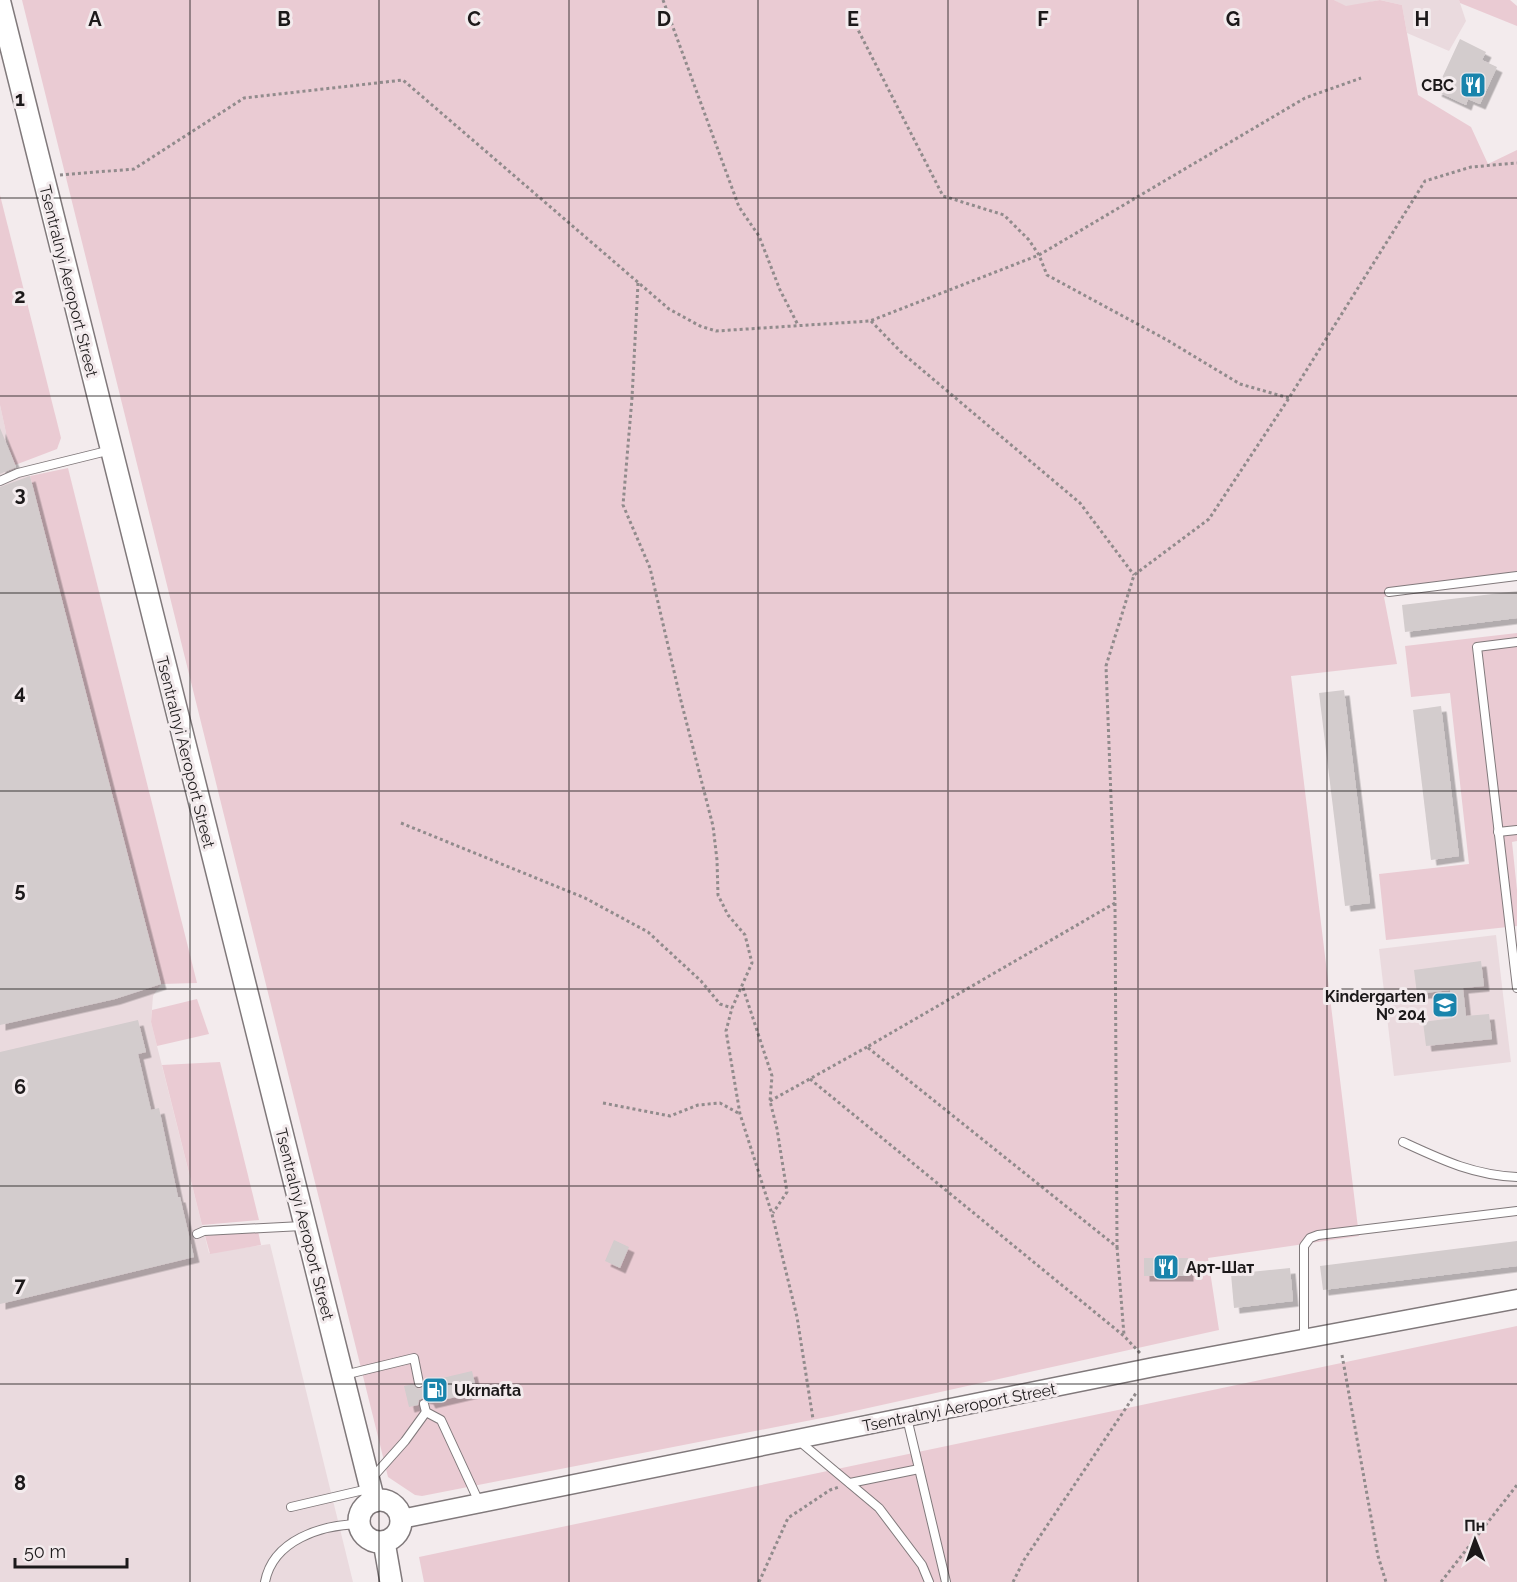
<svg xmlns="http://www.w3.org/2000/svg" width="1517" height="1582" font-family="Raleway,sans-serif">
  <defs>
    <filter id="shadow"><feDropShadow dx="5.5" dy="5.5" stdDeviation="0" flood-color="#0004"/></filter>
  </defs>
  <rect width="100%" height="100%" fill="#f3ebed"/>
  <!-- built -->
  <g fill="#eadade">
    <polygon points="1334,0 1459,0 1466,21 1449,51 1407,33 1402,5 1380,0 1346,7"/>
    <polygon points="0,405 10,451 17,473 30,476 161,984 153,996 151,1022 209,1253 270,1244 353,1582 0,1582"/>
    <polygon points="1496,935 1511,1062 1394,1076 1379,949"/>
  </g>
  <!-- green -->
  <g fill="#eacbd3">
    <polygon points="22,0 1334,0 1346,6 1380,0 1402,5 1418,95 1471,127 1488,164 1517,150 1517,572 1384,597 1397,664 1291,676 1359,1236 1208,1258 1219,1330 832,1416 422,1496 415,1495 388,1477"/>
    <polygon points="1459,0 1510,0 1517,6 1517,26 1460,3"/>
    <polygon points="0,195 61,438 57,449 15,465 10,451 0,405"/>
    <polygon points="68,468 197,983 161,984 30,476"/>
    <polygon points="1517,633 1517,841 1512,842 1517,890 1517,926 1386,940 1379,874 1469,864 1450,693 1411,697 1405,646"/>
    <polygon points="197,999 209,1034 157,1046 151,1022 152,1010"/>
    <polygon points="220,1062 259,1220 202,1225 162,1065"/>
    <polygon points="258,1231 261,1245 210,1254 205,1236"/>
    <polygon points="1517,1326 1517,1582 424,1582 419,1557"/>
  </g>
  <!-- building -->
  <g fill="#d3cccd" filter="url(#shadow)">
    <polygon points="1460,39 1486,52 1482,60 1497,67 1480,104 1468,99 1466,105 1436,91"/>
    <polygon points="0,428 16,467 0,474"/>
    <polygon points="30,476 161,984 115,999 0,1025 0,487"/>
    <polygon points="1517,591 1517,618 1405,632 1402,605"/>
    <polygon points="1344,690 1370,903 1345,906 1319,693"/>
    <polygon points="1441,706 1459,856 1431,860 1413,710"/>
    <polygon points="1481,961 1484,986 1463,988 1466,1016 1489,1014 1492,1039 1426,1046 1423,1022 1453,1018 1450,990 1417,994 1414,970"/>
    <polygon points="138,1020 146,1052 138,1054 151,1110 159,1108 178,1197 180,1197 194,1257 0,1304 0,1052"/>
    <polygon points="614,1240 629,1247 620,1268 605,1261"/>
    <polygon points="1517,1241 1517,1266 1323,1290 1320,1266"/>
    <rect x="1144" y="1258" width="44" height="18"/>
    <polygon points="1290,1268 1293,1301 1234,1308 1231,1274"/>
    <polygon points="472,1371 477,1392 430,1403 428,1399 423,1398 419,1400 418,1405 409,1407 404,1386 413,1384 417,1388 421,1389 425,1382"/>
  </g>
  <g fill="none" stroke-linecap="round" stroke-linejoin="round">
    <!-- service casing -->
    <g stroke="#80797b" stroke-width="10">
      <g id="service">
        <polyline points="0,481 18,473 111,450"/>
        <polyline points="1389,592 1517,576"/>
        <polyline points="1517,642 1477,647 1517,988"/>
        <polyline points="1498,832 1517,830"/>
        <path d="M1403 1142C1442 1160 1473 1175 1517 1177"/>
        <polyline points="197,1234 204,1231 302,1226"/>
        <polyline points="1304,1339 1304,1246 1310,1238 1318,1235 1517,1211"/>
        <polyline points="344,1375 414,1358 419,1383"/>
        <polyline points="424,1404 426,1412 441,1420 479,1502"/>
        <polyline points="907,1418 946,1582"/>
        <polyline points="799,1441 879,1508 922,1565 929,1582"/>
        <polyline points="372,1478 405,1441 426,1412"/>
        <polyline points="850,1483 919,1469"/>
        <polyline points="291,1507 368,1489"/>
        <path d="M265 1582C273 1540 321 1525 359 1524"/>
      </g>
    </g>
    <!-- tertiary casing -->
    <g stroke="#80797b" stroke-width="21">
      <polyline id="tertiary" points="401,1519 1154,1367 1517,1299"/>
    </g>
    <!-- secondary casing -->
    <g stroke="#80797b" stroke-width="24">
      <g id="secondary">
        <polyline points="0,3 374,1501"/>
        <circle cx="380" cy="1521" r="21"/>
        <polyline points="384,1542 391,1582"/>
      </g>
    </g>
    <!-- path -->
    <g stroke="#918b8c" stroke-width="3" stroke-dasharray="3 3" stroke-linecap="butt">
      <polyline points="663,0 739,207 759,236 780,290 798,325"/>
      <polyline points="853,20 943,196 1004,215 1029,240 1039,255 1047,275 1167,340 1240,384 1289,398"/>
      <polyline points="60,175 134,169 244,98 403,80 669,309 700,326 716,331 870,321 1039,255 1305,98 1361,78"/>
      <polyline points="638,283 632,398 623,505 650,568 680,697 713,826 717,860 718,895 728,915 745,935 752,963 732,1008 726,1031 740,1114 772,1214 797,1317 813,1419"/>
      <polyline points="871,321 901,352 1080,503 1134,575"/>
      <polyline points="401,823 585,898 648,932 701,981 720,1004 732,1008"/>
      <polyline points="1115,903 867,1047 1117,1247 1115,903 1106,666 1134,575 1209,519 1289,398 1425,181 1471,167 1517,163"/>
      <polyline points="743,988 772,1076 770,1101 777,1129 787,1192 773,1213"/>
      <polyline points="810,1079 1124,1336 1140,1353"/>
      <polyline points="770,1101 867,1047"/>
      <polyline points="603,1103 670,1116 698,1105 720,1103 740,1114"/>
      <polyline points="1117,1247 1124,1335"/>
      <polyline points="1342,1355 1378,1556 1386,1582"/>
      <polyline points="759,1582 788,1518 830,1490 839,1487"/>
      <polyline points="1013,1582 1024,1560 1136,1393"/>
      <polyline points="1441,1582 1517,1485"/>
    </g>
    <!-- service -->
    <use href="#service" stroke="#fff" stroke-width="8"/>
    <!-- tertiary -->
    <use href="#tertiary" stroke="#fff" stroke-width="18"/>
    <!-- secondary -->
    <use href="#secondary" stroke="#fff" stroke-width="21"/>
  </g>
  <!-- grid -->
  <path fill="none" stroke="#1c191a" stroke-width="1.5" stroke-opacity="0.55" d="M190 0V1582M379 0V1582M569 0V1582M758 0V1582M948 0V1582M1138 0V1582M1327 0V1582M0 198H1517M0 396H1517M0 593H1517M0 791H1517M0 989H1517M0 1186H1517M0 1384H1517"/>
  <!-- icons -->
  <defs>
    <g id="restaurant-square" transform="scale(1.35)"><rect x="-9" y="-9" width="18" height="18" rx="4" fill="#1984ac" stroke="#f3ebed"/><path d="M-5-6h1v4h1v-4h1v4h1v-4h1v5L-1.5 .5V6h-2V.5L-5-1ZM5-6V6H3V1.5H1.5Q1.5-4 5-6Z" fill="#fff"/></g>
    <g id="school-square" transform="scale(1.35)"><rect x="-9" y="-9" width="18" height="18" rx="4" fill="#1984ac" stroke="#f3ebed"/><path d="M0-5L7-2L0 1L-7-2ZM-4 1L0 2.5L4 1V4Q0 6-4 4Z" fill="#fff"/></g>
    <g id="fuel-square" transform="scale(1.35)"><rect x="-9" y="-9" width="18" height="18" rx="4" fill="#1984ac" stroke="#f3ebed"/><path d="M-5.5-6h7V0h2V4h1.3V-2.5L3-4.5l.8-.8L6-3V5H2.5V1h-1V6h-7ZM-4.2-4.7v3.2H.2V-4.7Z" fill="#fff"/></g>
  </defs>
  <g fill-rule="evenodd">
    <use href="#restaurant-square" x="1473" y="85"/>
    <use href="#school-square" x="1445" y="1005"/>
    <use href="#restaurant-square" x="1166" y="1267"/>
    <use href="#fuel-square" x="435" y="1390"/>
  </g>
  <g text-anchor="middle" stroke-width="6" stroke-linejoin="round" paint-order="stroke">
    <!-- poi labels -->
    <g font-size="16" font-weight="bold" fill="#1c191a" stroke="#f3ebed" text-anchor="end">
      <text x="1454" y="91">СВС</text>
      <text x="1426" y="1002">Kindergarten<tspan x="1426" dy="18">№ 204</tspan></text>
      <text x="1186" y="1273" text-anchor="start">Арт-Шат</text>
      <text x="454" y="1396" text-anchor="start">Ukrnafta</text>
    </g>
    <!-- street labels -->
    <g font-size="16" fill="#1c191a" stroke="#f3ebed">
      <text transform="translate(69 281) rotate(76)" y="6">Tsentralnyi Aeroport Street</text>
      <text transform="translate(186 752) rotate(76)" y="6">Tsentralnyi Aeroport Street</text>
      <text transform="translate(305 1224) rotate(76)" y="6">Tsentralnyi Aeroport Street</text>
      <text transform="translate(959 1407) rotate(-11)" y="6">Tsentralnyi Aeroport Street</text>
    </g>
  </g>
  <g font-size="20" text-anchor="middle" font-weight="bold" fill="#1c191a" stroke="#f3ebed" stroke-width="6" stroke-linejoin="round" paint-order="stroke">
    <text x="95" y="26">A</text>
    <text x="284" y="26">B</text>
    <text x="474" y="26">C</text>
    <text x="664" y="26">D</text>
    <text x="853" y="26">E</text>
    <text x="1043" y="26">F</text>
    <text x="1233" y="26">G</text>
    <text x="1422" y="26">H</text>
    <text x="20" y="106">1</text>
    <text x="20" y="303">2</text>
    <text x="20" y="501">3</text>
    <text x="20" y="699">4</text>
    <text x="20" y="897">5</text>
    <text x="20" y="1094">6</text>
    <text x="20" y="1292">7</text>
    <text x="20" y="1490">8</text>
  </g>
  <!-- north arrow -->
  <g transform="translate(1475 1540) rotate(359)" stroke="#f3ebed" stroke-width="4.5" paint-order="stroke">
  <path d="M0-4.5L10 22L0 15L-10 22Z" fill="#1c191a"/>
  <text y="-9" font-size="16" font-weight="bold" text-anchor="middle" fill="#1c191a">Пн</text>
  </g>
  <!-- scale -->
  <path d="M15 1558v9h112v-9" fill="none" stroke="#1c191a" stroke-width="3"/>
  <text x="24" y="1558" font-size="18" fill="#1c191a" stroke="#f3ebed" stroke-width="4.5" paint-order="stroke">50 m</text>
</svg>
